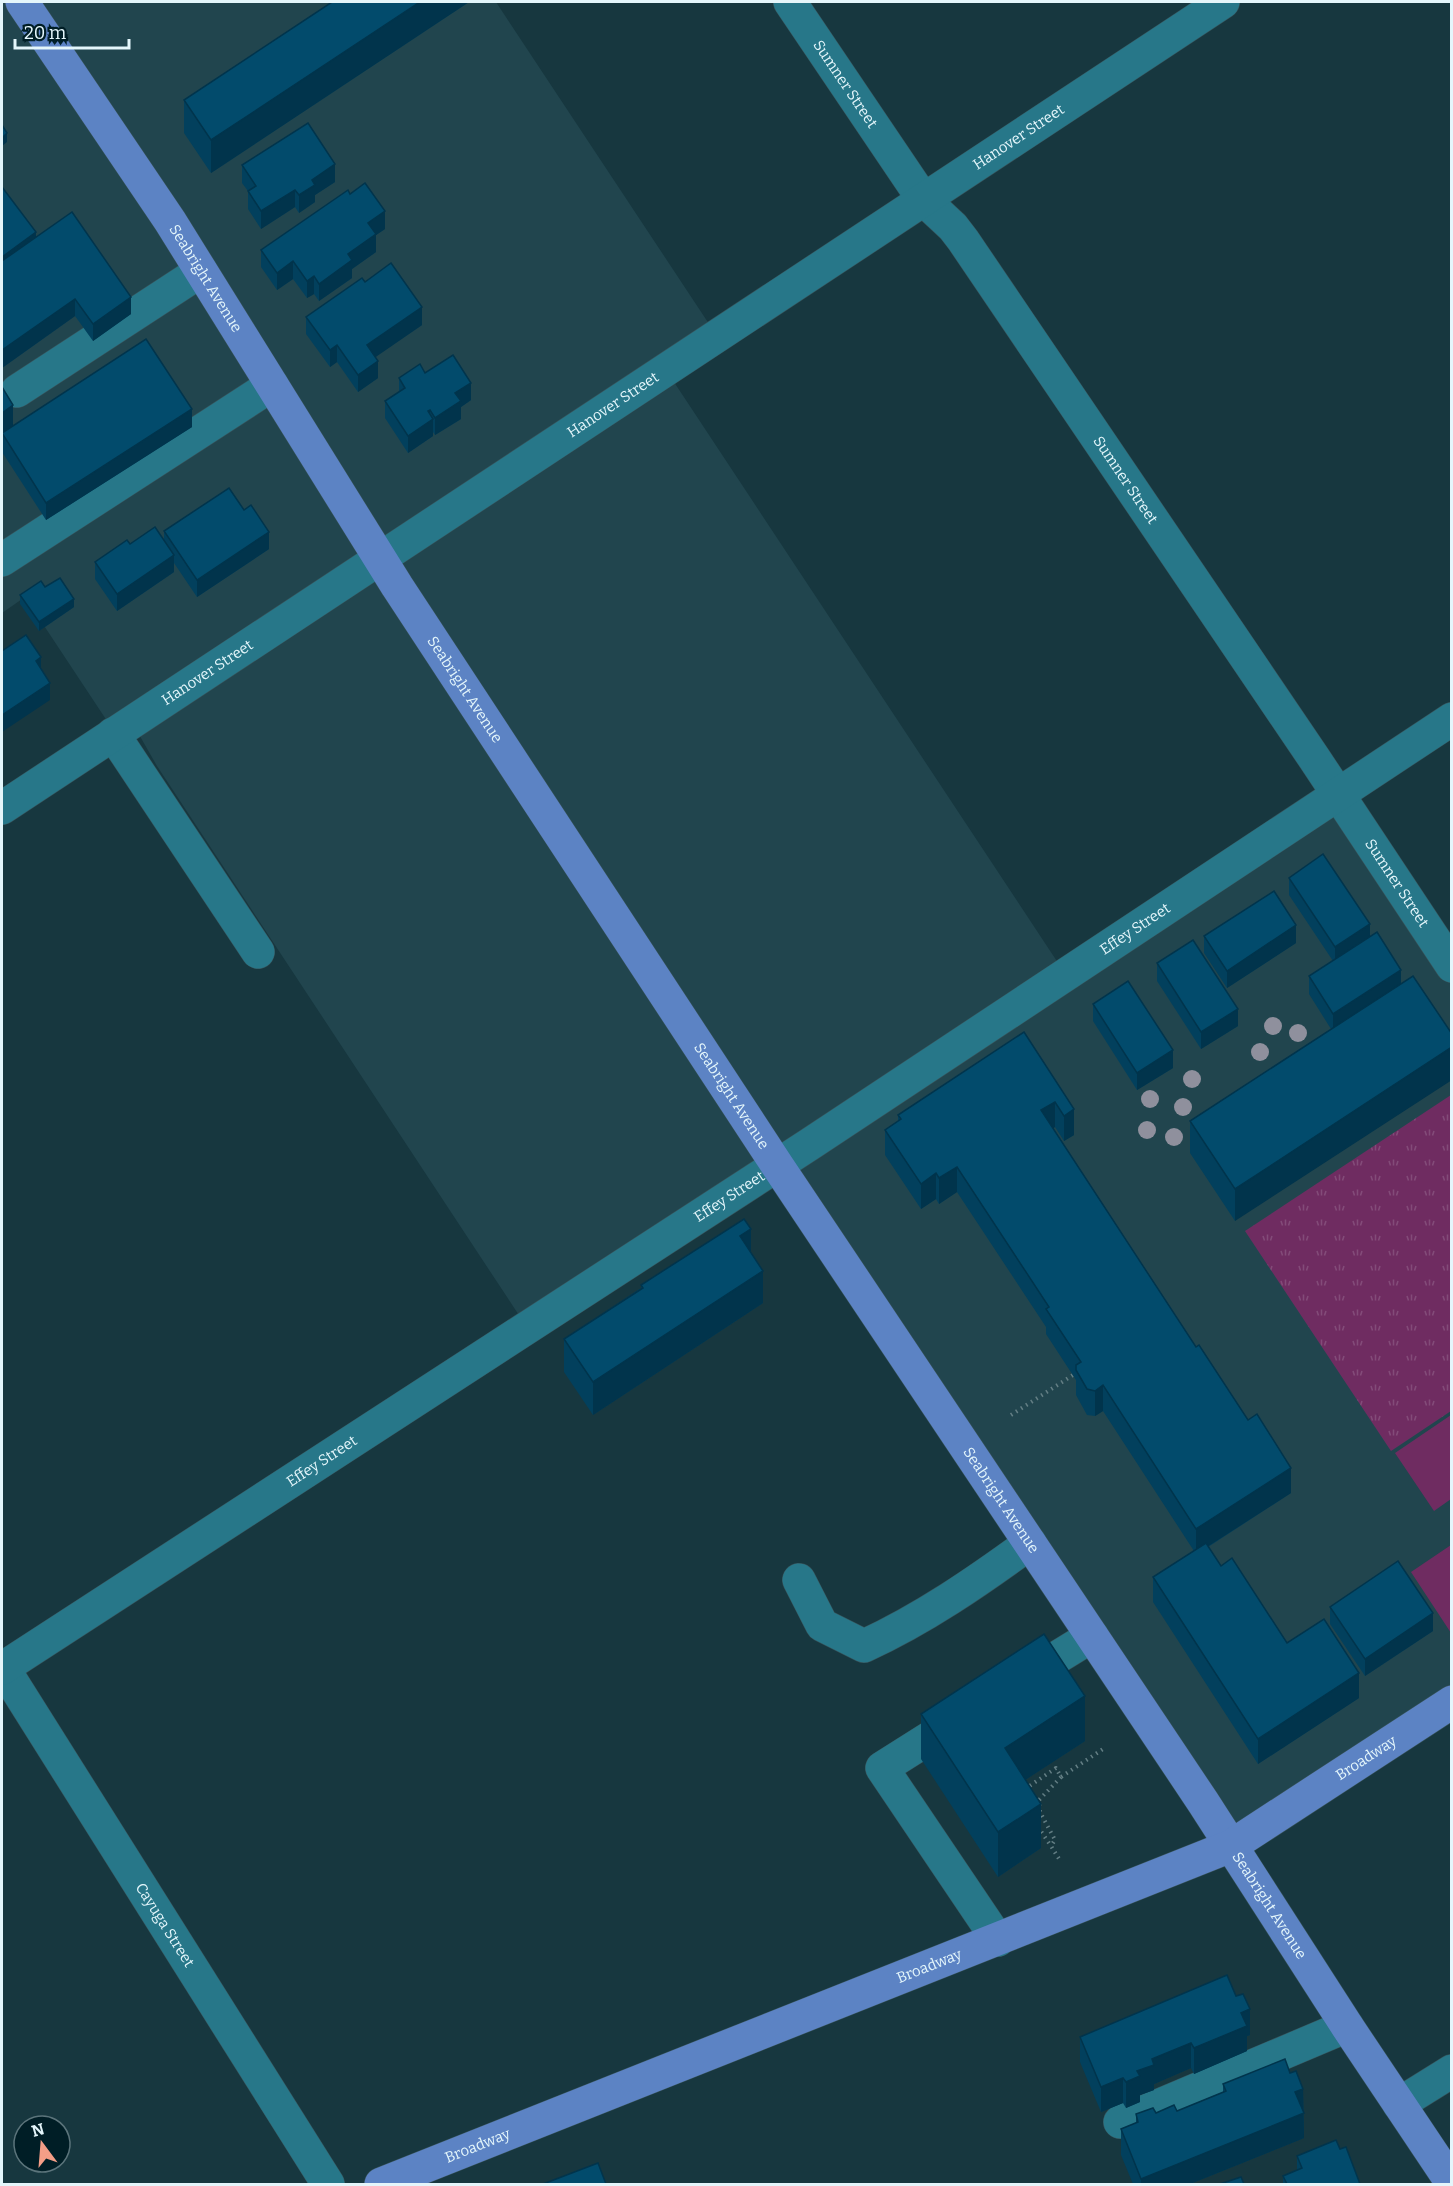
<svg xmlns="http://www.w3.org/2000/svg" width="1453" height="2186" font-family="Bitter,serif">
  <defs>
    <pattern id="grass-tufts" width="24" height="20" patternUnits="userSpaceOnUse" patternTransform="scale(1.5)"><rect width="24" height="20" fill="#6f2c61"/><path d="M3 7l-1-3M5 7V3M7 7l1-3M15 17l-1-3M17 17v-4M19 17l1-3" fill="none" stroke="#834b79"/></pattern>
  </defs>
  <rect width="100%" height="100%" fill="#17373f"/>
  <!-- built -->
  <polygon fill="#21454e" points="2,2 496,2 721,342 670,376 1070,981 1345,800 1451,961 1451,1701 1232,1844 787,1168 532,1335 157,766 133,724 117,736 25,597 2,613"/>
  <!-- grass -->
  <polygon fill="url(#grass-tufts)" points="1451,1095 1451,1411 1391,1451 1245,1231"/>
  <!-- park -->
  <g fill="#6f2c61">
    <polygon points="1451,1415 1451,1499 1434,1511 1395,1453"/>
    <polygon points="1451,1545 1451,1633 1411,1572"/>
  </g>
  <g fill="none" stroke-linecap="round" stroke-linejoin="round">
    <!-- minor casing -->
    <g stroke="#375259" stroke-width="34">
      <g id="minor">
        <path id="s1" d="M790 2 923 199 953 227 963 240 1314 758 1452 966"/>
        <polyline points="17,391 201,271"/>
        <polyline points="2,560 272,385"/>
        <polyline points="113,734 258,952"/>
        <path id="s2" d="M2 808 1223 2"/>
        <path d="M799 1580 822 1625 864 1646C923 1619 978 1581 1030 1543"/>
        <path id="s3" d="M2 1666 328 2184"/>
        <path id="s4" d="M3 1668 810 1144 1452 719"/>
        <polyline points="1022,1679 1092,1636"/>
        <polyline points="958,1720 882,1768 998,1940"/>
        <polyline points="1399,2104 1452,2071"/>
        <polyline points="1120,2122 1347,2026"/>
      </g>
    </g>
    <!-- major casing -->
    <g stroke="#375259" stroke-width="34">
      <g id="major">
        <path id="s5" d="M22 2 170 221 397 586 777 1165 1203 1802 1347 2026 1452 2183"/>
        <path id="s6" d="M381 2184 1231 1846 1452 1702"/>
      </g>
    </g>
    <!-- path -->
    <g stroke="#637e84" stroke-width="4" stroke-dasharray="1.5 4.5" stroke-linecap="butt">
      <polyline points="1011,1415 1073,1375"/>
      <polyline points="1061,1777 1039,1800 1040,1812 1055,1840 1051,1846 1061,1862"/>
      <polyline points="1025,1789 1056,1768 1061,1777 1103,1749"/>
      <polyline points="1038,1827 1051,1846"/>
    </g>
    <!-- minor -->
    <use href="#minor" stroke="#277789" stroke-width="33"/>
    <!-- major -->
    <use href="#major" stroke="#5c83c4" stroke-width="33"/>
  </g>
  <!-- trees -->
  <g fill="#8f909d">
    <circle cx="1273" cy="1026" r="9"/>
    <circle cx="1298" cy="1033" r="9"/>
    <circle cx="1260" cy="1052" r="9"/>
    <circle cx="1192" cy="1079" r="9"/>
    <circle cx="1150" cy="1099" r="9"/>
    <circle cx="1183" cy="1107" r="9"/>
    <circle cx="1147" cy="1130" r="9"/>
    <circle cx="1174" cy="1137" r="9"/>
  </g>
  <!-- wall -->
  <g fill="#02405d">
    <polygon points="332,2 469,2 211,173 184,133 184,100"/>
    <polygon points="242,165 335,182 315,195 315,202 299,213 295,207 261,229 248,209 248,191 242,183"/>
    <polygon points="2,187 36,238 131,314 93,341 75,316 2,368"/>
    <polygon points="385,229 376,235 376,252 352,269 352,278 319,301 314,294 307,298 293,279 277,290 261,267 261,250"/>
    <polygon points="365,282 422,325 375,357 378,378 358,392 337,362 330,367 306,334 306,317"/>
    <polygon points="425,373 471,400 461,407 461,419 435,435 433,432 433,436 408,453 385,418 385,401 399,392 399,378"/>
    <polygon points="2,387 13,425 192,427 46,520 2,452"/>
    <polygon points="164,531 269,549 197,597 174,563 174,572 117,611 95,579 95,562 130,544 164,540"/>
    <polygon points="45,587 74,607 39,631 20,604 20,595"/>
    <polygon points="1289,878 1370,937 1401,970 1235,1221 1190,1153 1190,1121 1331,1029 1309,994 1309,976 1333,961 1289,895"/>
    <polygon points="1204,936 1296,943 1227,988 1204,953"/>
    <polygon points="1157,963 1238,1026 1201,1049 1157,981"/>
    <polygon points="1093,1004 1173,1068 1137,1090 1093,1021"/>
    <polygon points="1024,1032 1074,1135 1064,1141 1055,1127 1053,1128 1291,1493 1208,1547 1221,1566 1287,1643 1359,1698 1258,1764 1153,1602 1153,1577 1194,1551 1103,1411 1095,1416 1087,1415 1076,1395 1076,1380 1046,1334 1046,1327 957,1192 939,1204 936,1199 921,1209 885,1155 885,1130 898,1122 898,1115"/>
    <polygon points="751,1253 763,1303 593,1415 564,1372 564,1339 641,1288 641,1285"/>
    <polygon points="1330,1607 1433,1631 1365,1676 1330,1624"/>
    <polygon points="921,1714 1085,1741 1025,1780 1041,1848 998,1877 921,1759"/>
    <polygon points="1250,2035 1247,2036 1247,2051 1194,2074 1191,2068 1154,2084 1154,2090 1140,2095 1140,2102 1126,2108 1123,2103 1101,2112 1080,2062 1080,2037"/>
    <polygon points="1290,2073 1303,2089 1304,2138 1190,2184 1133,2184 1121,2155 1121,2129 1136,2123 1136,2114 1177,2111 1223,2092 1223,2084"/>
    <polygon points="1340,2149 1360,2184 1283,2184 1283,2176 1297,2170 1297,2156"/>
  </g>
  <!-- shaded-wall -->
  <g fill="#01344c">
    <polygon points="420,2 469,2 211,173 211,140"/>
    <polygon points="7,133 7,142 2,146 2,138"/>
    <polygon points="335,164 335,182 315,195 315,202 299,213 299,195 312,180"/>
    <polygon points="295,190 295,207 261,229 261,211"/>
    <polygon points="385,211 385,229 376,235 376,252 352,269 352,278 319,301 319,284 368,223"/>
    <polygon points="36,232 36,240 2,266 2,257"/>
    <polygon points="293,261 293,279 277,290 277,273"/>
    <polygon points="314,276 314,294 307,298 307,281"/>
    <polygon points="131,297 131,314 93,341 93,324"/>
    <polygon points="75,299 75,316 2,368 2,350"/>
    <polygon points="422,307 422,325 367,363 367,345"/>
    <polygon points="337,345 337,362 330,367 330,350"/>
    <polygon points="378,361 378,378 358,392 358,375"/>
    <polygon points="471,383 471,400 461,407 461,419 435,435 435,418 455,393"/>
    <polygon points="13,405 13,430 2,434 2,413"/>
    <polygon points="192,409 192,427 46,520 46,503"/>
    <polygon points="430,410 430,420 433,419 433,436 408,453 408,436 428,411"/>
    <polygon points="269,532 269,549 197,597 197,580"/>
    <polygon points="174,555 174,572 117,611 117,594"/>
    <polygon points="74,599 74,607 39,631 39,622"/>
    <polygon points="41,657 41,675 36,661"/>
    <polygon points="50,683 50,700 2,732 2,715"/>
    <polygon points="1370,924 1370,941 1335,964 1335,947"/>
    <polygon points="1296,925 1296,943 1227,988 1227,971"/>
    <polygon points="1401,970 1401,987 1333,1031 1333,1014"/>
    <polygon points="1238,1009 1238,1026 1201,1049 1201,1032"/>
    <polygon points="1452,1047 1452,1080 1235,1221 1235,1189"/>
    <polygon points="1173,1050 1173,1068 1137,1090 1137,1073"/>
    <polygon points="1055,1102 1055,1127 1041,1136 1041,1110"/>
    <polygon points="1074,1109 1074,1135 1064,1141 1064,1116"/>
    <polygon points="957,1167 957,1192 939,1204 939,1178"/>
    <polygon points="936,1173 936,1199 921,1209 921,1184"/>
    <polygon points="751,1229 751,1262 740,1236"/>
    <polygon points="763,1271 763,1303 593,1415 593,1382"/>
    <polygon points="1103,1385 1103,1411 1095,1416 1095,1391"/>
    <polygon points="1291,1468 1291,1493 1196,1554 1196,1529"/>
    <polygon points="1433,1613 1433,1631 1365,1676 1365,1659"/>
    <polygon points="1359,1673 1359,1698 1258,1764 1258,1739"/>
    <polygon points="1085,1696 1085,1741 1005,1793 1005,1748"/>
    <polygon points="1041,1804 1041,1848 998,1877 998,1832"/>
    <polygon points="1250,2009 1250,2035 1247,2036 1247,2051 1194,2074 1194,2048 1241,2013"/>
    <polygon points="1191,2043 1191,2068 1154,2084 1154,2090 1140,2095 1140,2102 1126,2108 1126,2082 1152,2059"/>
    <polygon points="1123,2078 1123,2103 1101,2112 1101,2087"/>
    <polygon points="1303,2089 1304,2138 1190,2184 1141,2184 1141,2179 1295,2092"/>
  </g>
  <!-- building -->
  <g fill="#024b6c" stroke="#01344c" stroke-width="1.5">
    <polygon points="332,2 420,2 211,140 184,100"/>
    <polygon points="308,123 335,164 312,180 315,185 299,195 295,190 261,211 248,191 256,186 242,165"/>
    <polygon points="2,125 7,133 2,138"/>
    <polygon points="365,183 385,211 368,223 376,234 348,254 352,260 319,284 314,276 307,281 293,261 277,273 261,250 348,190 350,194"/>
    <polygon points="2,187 36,232 2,257"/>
    <polygon points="72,212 131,297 93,324 75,299 2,350 2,261"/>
    <polygon points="391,263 422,307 367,345 378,361 358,375 337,345 330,350 306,317 362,278 365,282"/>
    <polygon points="146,339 192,409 46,503 2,433"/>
    <polygon points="453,355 471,383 455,393 461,401 435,418 430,410 428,411 433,419 408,436 385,401 405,388 399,378 420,364 425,373"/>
    <polygon points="2,387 13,405 2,413"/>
    <polygon points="229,488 244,510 251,505 269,532 197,580 164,531"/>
    <polygon points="155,527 174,555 117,594 95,562 127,540 130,544"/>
    <polygon points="60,578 74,599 39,622 20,595 41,581 45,587"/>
    <polygon points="26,635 41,657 36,661 50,683 2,715 2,651"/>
    <polygon points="1323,854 1370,924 1335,947 1289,878"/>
    <polygon points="1274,891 1296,925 1227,971 1204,936"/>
    <polygon points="1377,932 1401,970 1333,1014 1309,976"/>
    <polygon points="1193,940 1238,1009 1201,1032 1157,963"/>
    <polygon points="1413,976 1452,1034 1452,1047 1235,1189 1190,1121"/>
    <polygon points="1128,981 1173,1050 1137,1073 1093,1004"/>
    <polygon points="1024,1032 1074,1109 1064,1116 1055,1102 1041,1110 1196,1347 1199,1345 1248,1420 1257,1414 1291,1468 1196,1529 1103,1385 1095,1391 1087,1389 1076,1370 1076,1365 1081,1362 1046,1309 1049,1307 957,1167 939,1178 936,1173 921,1184 885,1130 901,1119 898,1115"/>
    <polygon points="744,1219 751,1229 740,1236 763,1271 593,1382 564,1339 643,1288 641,1285"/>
    <polygon points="1206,1543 1221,1566 1232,1558 1287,1643 1324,1619 1359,1673 1258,1739 1153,1577"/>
    <polygon points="1398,1561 1433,1613 1365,1659 1330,1607"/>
    <polygon points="1044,1634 1085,1696 1005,1748 1041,1804 998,1832 921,1714"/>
    <polygon points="1227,1975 1236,1996 1243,1994 1250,2009 1241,2013 1247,2026 1194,2048 1191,2043 1152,2059 1154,2065 1137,2071 1140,2076 1126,2082 1123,2078 1101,2087 1080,2037"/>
    <polygon points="1285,2059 1290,2073 1296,2071 1303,2089 1295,2092 1304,2113 1141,2179 1121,2129 1138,2122 1136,2114 1153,2108 1156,2113 1174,2105 1177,2111 1226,2091 1223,2084"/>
    <polygon points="1336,2140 1340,2149 1346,2147 1360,2184 1287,2184 1283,2176 1302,2168 1297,2156"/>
    <polygon points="598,2163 606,2184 543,2184"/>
    <polygon points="1241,2177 1244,2184 1220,2184"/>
  </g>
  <g text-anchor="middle" stroke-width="5" stroke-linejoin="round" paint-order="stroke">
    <!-- street labels -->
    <g font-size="15" fill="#e4f6fb" stroke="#001e26">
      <text dy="5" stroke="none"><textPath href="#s1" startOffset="99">Sumner Street</textPath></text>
      <text dy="5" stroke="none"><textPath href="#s2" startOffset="1218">Hanover Street</textPath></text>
      <text dy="5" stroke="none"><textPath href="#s5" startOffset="332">Seabright Avenue</textPath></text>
      <text dy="5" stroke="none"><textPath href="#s2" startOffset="732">Hanover Street</textPath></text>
      <text dy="5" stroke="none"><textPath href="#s1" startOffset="585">Sumner Street</textPath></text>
      <text dy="5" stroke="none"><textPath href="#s2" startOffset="246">Hanover Street</textPath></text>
      <text dy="5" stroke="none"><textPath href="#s5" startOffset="818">Seabright Avenue</textPath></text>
      <text dy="5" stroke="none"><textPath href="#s1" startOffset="1071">Sumner Street</textPath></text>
      <text dy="5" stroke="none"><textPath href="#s4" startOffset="1352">Effey Street</textPath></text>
      <text dy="5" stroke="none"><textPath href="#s5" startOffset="1304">Seabright Avenue</textPath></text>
      <text dy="5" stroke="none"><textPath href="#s4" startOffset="866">Effey Street</textPath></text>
      <text dy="5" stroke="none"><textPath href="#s4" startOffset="380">Effey Street</textPath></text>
      <text dy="5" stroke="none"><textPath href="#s5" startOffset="1790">Seabright Avenue</textPath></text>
      <text dy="5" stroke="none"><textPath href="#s6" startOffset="1076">Broadway</textPath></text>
      <text dy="5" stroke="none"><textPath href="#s5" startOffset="2276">Seabright Avenue</textPath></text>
      <text dy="5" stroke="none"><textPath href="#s3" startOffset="306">Cayuga Street</textPath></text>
      <text dy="5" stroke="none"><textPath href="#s6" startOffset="590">Broadway</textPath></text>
      <text dy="5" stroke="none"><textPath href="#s6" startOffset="104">Broadway</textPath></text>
    </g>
  </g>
  <!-- border -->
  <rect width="1453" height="2186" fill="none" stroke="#e4f6fb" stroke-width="6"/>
  <!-- north arrow -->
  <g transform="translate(42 2144) rotate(344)"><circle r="28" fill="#001e26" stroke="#5b747b" stroke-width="1.5"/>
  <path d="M0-4.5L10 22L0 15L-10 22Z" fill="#f49e87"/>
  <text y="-9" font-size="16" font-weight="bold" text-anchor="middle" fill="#e4f6fb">N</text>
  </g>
  <!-- scale -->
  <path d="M15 39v9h114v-9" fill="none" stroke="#e4f6fb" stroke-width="3"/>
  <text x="24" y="39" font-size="18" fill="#e4f6fb" stroke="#001e26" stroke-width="4.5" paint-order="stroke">20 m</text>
</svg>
